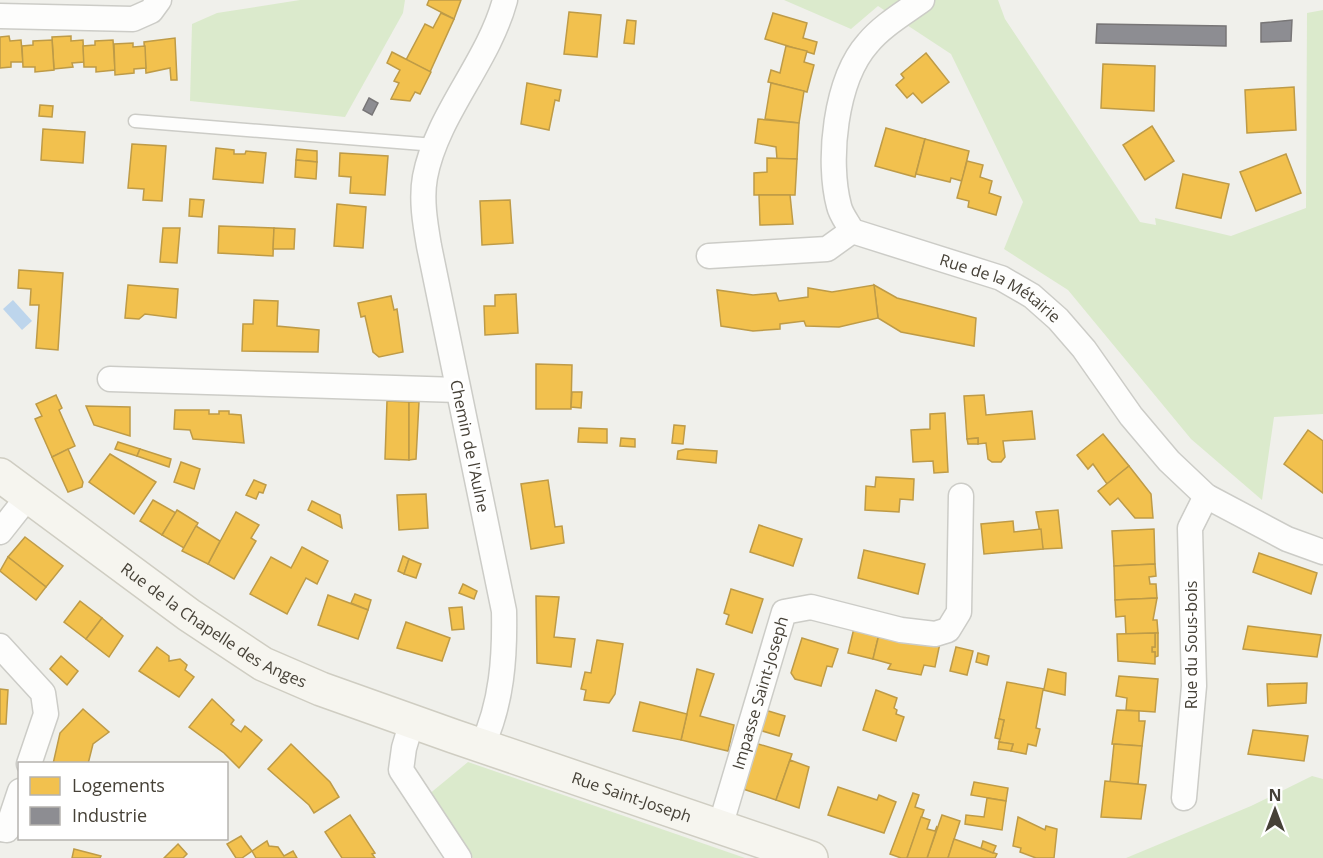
<svg xmlns="http://www.w3.org/2000/svg" width="1323" height="858" font-family="'Open Sans',sans-serif">
  <rect width="100%" height="100%" fill="#f0f0eb"/>
  <!-- green -->
  <g fill="#dbeacc">
    <polygon points="300,0 405,0 403,13 345,117 190,101 192,24 217,13"/>
    <polygon points="784,0 998,0 1005,19 1140,222 1156,225 1155,218 1231,236 1306,208 1307,13 1323,10 1323,414 1274,417 1262,500 1191,439 1068,290 1004,249 1023,202 951,54 878,6 851,29"/>
    <polygon points="468,762 745,858 473,858 428,795"/>
    <polygon points="1312,776 1323,779 1323,858 1126,858 1251,806"/>
  </g>
  <!-- water -->
  <polygon fill="#bdd5ec" points="13,300 32,321 22,330 3,309"/>
  <!-- homes -->
  <g fill="#f2c14e" stroke="#be9b47" stroke-width="1.5">
    <polygon points="429,0 461,0 454,19 427,5"/>
    <polygon points="569,12 601,15 597,57 564,54"/>
    <polygon points="441,13 454,19 430,72 406,60 425,24 433,28"/>
    <polygon points="773,13 807,23 803,38 817,42 814,54 765,39"/>
    <polygon points="627,20 636,21 634,44 624,43"/>
    <polygon points="9,36 10,41 21,40 23,62 11,62 11,67 0,68 0,37"/>
    <polygon points="71,36 71,41 83,40 84,62 72,63 73,67 54,69 52,37"/>
    <polygon points="175,38 177,80 171,80 170,68 146,73 144,42"/>
    <polygon points="52,40 54,70 35,72 35,67 23,67 22,46 33,45 33,41"/>
    <polygon points="113,40 115,70 96,72 96,67 84,67 83,46 95,45 95,41"/>
    <polygon points="133,43 133,47 145,46 146,68 134,69 134,73 115,75 114,44"/>
    <polygon points="786,46 807,51 804,62 814,65 807,92 768,82 771,70 780,73"/>
    <polygon points="392,52 431,72 420,94 415,92 410,101 391,99 399,83 394,81 400,70 387,63"/>
    <polygon points="926,53 949,82 922,103 913,93 907,98 896,85 904,78 901,74"/>
    <polygon points="1103,64 1155,66 1154,111 1101,108"/>
    <polygon points="527,83 561,90 559,101 555,100 549,130 521,124"/>
    <polygon points="771,83 804,91 799,123 765,119"/>
    <polygon points="1294,87 1296,130 1247,133 1245,90"/>
    <polygon points="40,105 53,106 52,117 39,116"/>
    <polygon points="758,119 799,123 797,159 777,159 776,147 755,143"/>
    <polygon points="1152,126 1174,161 1145,180 1123,145"/>
    <polygon points="886,128 925,139 915,177 875,166"/>
    <polygon points="43,129 85,132 83,163 41,160"/>
    <polygon points="925,139 969,151 962,181 951,178 950,182 916,174"/>
    <polygon points="132,144 166,146 162,201 143,200 144,189 128,188"/>
    <polygon points="216,148 234,150 234,154 245,154 246,151 266,153 263,183 213,179"/>
    <polygon points="297,149 317,151 317,162 296,160"/>
    <polygon points="340,153 388,156 385,195 350,193 351,177 339,176"/>
    <polygon points="1286,154 1301,193 1256,211 1240,172"/>
    <polygon points="767,158 797,159 795,195 754,195 754,173 767,172"/>
    <polygon points="296,160 317,162 316,179 295,177"/>
    <polygon points="967,161 983,165 980,177 992,181 989,193 1001,197 996,215 968,207 969,201 957,198"/>
    <polygon points="1183,174 1229,184 1221,218 1176,208"/>
    <polygon points="759,195 790,195 793,224 760,225"/>
    <polygon points="190,199 204,200 202,217 189,216"/>
    <polygon points="510,200 513,243 482,245 480,201"/>
    <polygon points="337,204 366,207 363,248 334,246"/>
    <polygon points="219,226 274,228 273,256 218,253"/>
    <polygon points="163,228 180,228 177,263 160,262"/>
    <polygon points="274,228 295,229 294,249 273,249"/>
    <polygon points="19,270 63,273 58,350 36,348 39,305 30,305 31,289 18,288"/>
    <polygon points="128,285 178,289 176,318 145,314 139,319 125,318"/>
    <polygon points="874,285 897,298 976,318 974,346 901,332 878,318"/>
    <polygon points="874,285 878,318 839,327 806,326 804,321 780,324 780,329 753,331 721,326 717,290 753,295 776,293 779,301 808,297 808,288 832,292"/>
    <polygon points="516,294 518,333 485,335 484,306 495,306 495,295"/>
    <polygon points="391,296 394,310 397,309 403,352 379,357 373,352 365,316 361,317 358,303"/>
    <polygon points="254,300 278,301 277,326 319,330 318,352 242,351 243,324 253,324"/>
    <polygon points="536,364 572,365 571,409 536,409"/>
    <polygon points="572,392 582,392 581,408 571,407"/>
    <polygon points="56,395 62,408 59,410 75,446 52,457 35,419 42,416 36,404"/>
    <polygon points="984,395 986,415 1032,411 1035,439 1003,441 1005,457 1001,462 992,462 988,459 986,443 978,444 978,438 967,439 964,396"/>
    <polygon points="387,401 409,402 409,460 385,459"/>
    <polygon points="409,402 419,402 416,459 409,460"/>
    <polygon points="86,406 130,407 130,436 94,425"/>
    <polygon points="175,410 209,410 209,414 219,414 219,411 229,411 229,414 241,415 244,443 193,439 190,430 174,429"/>
    <polygon points="945,413 948,472 934,473 933,461 913,462 911,430 930,429 930,414"/>
    <polygon points="674,425 685,426 683,444 672,443"/>
    <polygon points="579,428 607,429 607,443 578,442"/>
    <polygon points="1308,430 1323,441 1323,493 1284,464"/>
    <polygon points="1103,434 1129,466 1107,484 1093,464 1088,469 1077,455"/>
    <polygon points="621,438 635,439 635,447 620,446"/>
    <polygon points="978,438 978,444 968,444 967,439"/>
    <polygon points="118,442 140,449 137,456 115,449"/>
    <polygon points="68,449 83,482 82,487 68,492 52,457"/>
    <polygon points="140,449 171,459 169,467 137,456"/>
    <polygon points="686,449 717,451 716,463 677,459 678,451"/>
    <polygon points="110,454 156,482 134,514 89,482"/>
    <polygon points="181,462 200,469 194,489 174,482"/>
    <polygon points="1129,466 1151,494 1153,518 1135,518 1118,498 1110,505 1098,491"/>
    <polygon points="876,477 914,479 913,500 900,499 899,512 865,510 866,486 875,487"/>
    <polygon points="254,480 266,485 263,493 259,492 256,499 246,495"/>
    <polygon points="548,480 555,527 562,526 564,543 531,549 521,484"/>
    <polygon points="426,494 428,528 399,530 397,495"/>
    <polygon points="153,500 176,513 162,535 140,521"/>
    <polygon points="312,501 340,515 342,528 308,510"/>
    <polygon points="177,510 198,523 184,548 162,535"/>
    <polygon points="1058,510 1062,548 1043,549 1036,512"/>
    <polygon points="236,512 259,525 251,538 256,541 234,579 208,564"/>
    <polygon points="1013,521 1014,532 1041,529 1043,549 984,554 981,524"/>
    <polygon points="759,525 802,539 793,566 750,552"/>
    <polygon points="196,526 220,541 208,564 182,551"/>
    <polygon points="1154,529 1155,564 1114,566 1112,531"/>
    <polygon points="25,537 63,566 46,587 8,557"/>
    <polygon points="302,547 328,561 317,584 306,578 287,614 250,594 271,557 291,568"/>
    <polygon points="864,550 925,564 918,594 858,578"/>
    <polygon points="1259,553 1317,573 1311,594 1253,572"/>
    <polygon points="403,556 409,559 404,574 398,571"/>
    <polygon points="8,557 46,587 36,600 0,571"/>
    <polygon points="409,559 421,564 416,578 404,574"/>
    <polygon points="1155,564 1156,576 1149,577 1150,584 1156,584 1157,598 1115,600 1114,566"/>
    <polygon points="463,584 477,591 474,599 459,593"/>
    <polygon points="731,589 763,599 752,633 726,624 729,615 724,613"/>
    <polygon points="355,594 371,600 368,610 351,603"/>
    <polygon points="328,595 368,610 358,639 318,625"/>
    <polygon points="536,596 559,597 554,637 575,639 571,667 537,663"/>
    <polygon points="1157,598 1153,620 1157,620 1158,633 1126,634 1125,616 1116,617 1115,600"/>
    <polygon points="80,601 102,618 86,639 64,622"/>
    <polygon points="462,607 464,629 452,630 449,608"/>
    <polygon points="102,618 123,636 109,657 86,639"/>
    <polygon points="406,622 450,638 442,661 397,648"/>
    <polygon points="855,624 880,630 873,659 848,653"/>
    <polygon points="1248,626 1321,635 1317,657 1243,649"/>
    <polygon points="880,630 940,643 935,667 924,665 921,675 888,669 891,664 873,659"/>
    <polygon points="1155,633 1158,633 1158,656 1155,657 1155,652 1152,652 1152,647 1155,647"/>
    <polygon points="1155,633 1155,647 1152,647 1152,652 1155,652 1155,664 1118,661 1117,634"/>
    <polygon points="802,638 838,649 832,667 827,666 821,686 795,679 791,673"/>
    <polygon points="597,640 623,644 615,694 609,703 584,700 586,690 581,689 585,672 591,673"/>
    <polygon points="157,647 169,656 169,661 180,659 187,665 185,670 194,677 179,697 139,671"/>
    <polygon points="956,647 973,651 967,675 950,671"/>
    <polygon points="978,653 989,656 987,665 976,662"/>
    <polygon points="61,656 78,671 67,685 50,669"/>
    <polygon points="697,669 714,674 700,716 734,725 728,751 681,740"/>
    <polygon points="1048,669 1066,673 1065,695 1043,690 1036,728 1040,729 1036,746 1028,744 1026,754 1011,751 1013,744 999,742 1004,720 999,719 1007,682 1044,689"/>
    <polygon points="1119,676 1158,679 1155,712 1126,710 1127,698 1116,696"/>
    <polygon points="1307,683 1306,703 1268,706 1267,684"/>
    <polygon points="0,689 8,690 6,724 0,724"/>
    <polygon points="876,690 897,698 894,708 897,710 896,714 904,717 896,741 863,730"/>
    <polygon points="212,699 234,720 231,724 241,732 245,726 262,740 239,768 224,753 189,727"/>
    <polygon points="640,702 687,714 681,740 633,731"/>
    <polygon points="83,709 109,732 93,744 88,764 53,764 60,733"/>
    <polygon points="765,710 785,716 779,736 759,730"/>
    <polygon points="1117,710 1139,711 1139,721 1145,721 1142,746 1112,744"/>
    <polygon points="999,719 1004,720 1000,739 995,738"/>
    <polygon points="1253,730 1308,736 1304,761 1248,754"/>
    <polygon points="999,742 1013,744 1011,751 998,749"/>
    <polygon points="755,743 792,754 776,800 740,788"/>
    <polygon points="291,744 330,782 339,797 314,813 309,805 268,769"/>
    <polygon points="1114,744 1142,746 1138,784 1110,782"/>
    <polygon points="790,760 809,767 799,808 776,800"/>
    <polygon points="1105,781 1146,785 1141,819 1101,817"/>
    <polygon points="974,782 1008,788 1006,801 971,795"/>
    <polygon points="838,787 877,800 879,795 896,802 884,833 828,815"/>
    <polygon points="913,793 919,795 915,807 924,810 907,858 901,858 890,854"/>
    <polygon points="987,798 1006,801 1002,830 965,824 966,815 984,817"/>
    <polygon points="350,815 375,853 372,854 375,858 342,858 325,832"/>
    <polygon points="942,815 960,821 948,858 927,858"/>
    <polygon points="921,817 930,820 927,829 935,831 937,826 936,831 927,858 907,858"/>
    <polygon points="1018,817 1045,830 1046,826 1057,829 1054,858 1036,858 1020,852 1021,848 1013,846"/>
    <polygon points="241,836 252,851 242,858 236,858 227,844"/>
    <polygon points="954,839 997,854 995,858 948,858"/>
    <polygon points="267,841 269,846 278,847 284,856 293,851 297,858 256,858 252,851"/>
    <polygon points="983,841 996,846 993,853 981,848"/>
    <polygon points="178,844 187,854 183,858 164,858"/>
    <polygon points="74,849 101,856 100,858 72,858"/>
  </g>
  <!-- industry -->
  <g fill="#8d8d92" stroke="#787677" stroke-width="1.5">
    <polygon points="1292,20 1291,41 1261,42 1261,23"/>
    <polygon points="1097,24 1226,26 1226,46 1096,43"/>
    <polygon points="369,98 378,103 372,115 363,110"/>
  </g>
  <g fill="none" stroke-linecap="round" stroke-linejoin="round">
    <!-- lane casing -->
    <g stroke="#ccccc7" stroke-width="15">
      <polyline id="lane" points="135,121 435,145"/>
    </g>
    <!-- street casing -->
    <g stroke="#ccccc7" stroke-width="27">
      <g id="street">
        <path id="s1" d="M922 0C904 13 882 26 868 43 835 80 827 161 839 206 841 215 848 223 852 231L1001 278 1032 296 1058 319 1084 349 1131 416 1169 461 1206 496 1287 539 1323 552"/>
        <polyline points="0,16 133,19 151,11 159,0"/>
        <polyline points="709,256 827,249 852,231"/>
        <polyline points="110,379 458,390"/>
        <polyline points="0,532 30,494"/>
        <polyline points="0,646 43,693 46,714 29,764"/>
        <polyline points="412,721 404,748 401,770 459,858"/>
        <path d="M482 746C502 703 505 657 504 611L429 246C425 223 421 199 425 177 437 114 488 63 505 0"/>
        <polyline points="1184,798 1194,686 1190,528 1206,496"/>
        <path id="s2" d="M720 827 784 612 811 607 901 630 935 634 948 630 959 612 961 496"/>
        <polyline points="0,829 7,830 20,791"/>
      </g>
    </g>
    <!-- secondary casing -->
    <g stroke="#cfcdc2" stroke-width="36">
      <g id="secondary">
        <path id="s3" d="M0 475 189 615 263 664 321 689 453 736 811 858"/>
      </g>
    </g>
    <!-- lane -->
    <use href="#lane" stroke="#fdfdfc" stroke-width="12"/>
    <!-- street -->
    <use href="#street" stroke="#fdfdfc" stroke-width="24"/>
    <!-- secondary -->
    <use href="#secondary" stroke="#f6f5ef" stroke-width="33"/>
  </g>
  <g text-anchor="middle" stroke-width="6" stroke-linejoin="round" paint-order="stroke">
    <!-- street labels -->
    <g font-size="16" fill="#464137" stroke="#fff">
      <text dy="6" stroke="none"><textPath href="#s1" startOffset="428">Rue de la Métairie</textPath></text>
      <text transform="translate(470 446) rotate(78)" y="6">Chemin de l'Aulne</text>
      <text dy="6" stroke="none"><textPath href="#s3" startOffset="262">Rue de la Chapelle des Anges</textPath></text>
      <text transform="translate(1191 645) rotate(-90)" y="6">Rue du Sous-bois</text>
      <text dy="6" stroke="none"><textPath href="#s2" startOffset="140">Impasse Saint-Joseph</textPath></text>
      <text dy="6" stroke="none"><textPath href="#s3" startOffset="716">Rue Saint-Joseph</textPath></text>
    </g>
  </g>
  <!-- legend -->
  <rect x="18" y="762" width="210" height="78" fill="#ffffff" stroke="#b5b3af" stroke-width="1.5"/>
  <rect x="30" y="777" width="30" height="18" fill="#f2c14e" stroke="#b5b3af" stroke-width="1.5"/>
  <text x="72" y="792" font-size="18" fill="#464137">Logements</text>
  <rect x="30" y="807" width="30" height="18" fill="#8d8d92" stroke="#b5b3af" stroke-width="1.5"/>
  <text x="72" y="822" font-size="18" fill="#464137">Industrie</text>
  <!-- north arrow -->
  <g transform="translate(1275 810)" stroke="#ffffff" stroke-width="4.5" paint-order="stroke">
  <path d="M0-4.5L10 22L0 15L-10 22Z" fill="#464137"/>
  <text y="-9" font-size="16" font-weight="bold" text-anchor="middle" fill="#464137">N</text>
  </g>
</svg>
